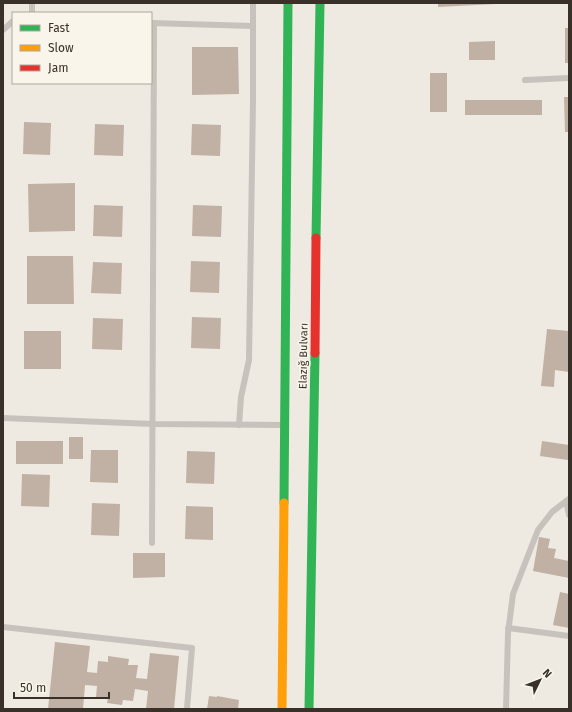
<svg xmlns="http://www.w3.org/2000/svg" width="572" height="712" font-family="'Fira Sans',sans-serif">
  <rect width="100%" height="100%" fill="#eeeae2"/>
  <!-- building -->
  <g fill="#c1b0a4">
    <polygon points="438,3 496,3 496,4 438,7"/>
    <rect x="565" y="28" width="4" height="35"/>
    <polygon points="495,41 495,60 469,60 469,42"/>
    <polygon points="192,47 238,47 239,94 192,95"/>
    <rect x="430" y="73" width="17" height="39"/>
    <polygon points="564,97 569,97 569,132 565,132"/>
    <rect x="465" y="100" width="77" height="15"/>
    <polygon points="24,122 51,123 50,155 23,154"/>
    <polygon points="95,124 124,125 123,156 94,155"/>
    <polygon points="192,124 221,125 220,156 191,155"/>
    <polygon points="75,183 75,231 29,232 28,184"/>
    <polygon points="94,205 123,206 122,237 93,236"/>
    <polygon points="193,205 222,206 221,237 192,236"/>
    <polygon points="27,256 73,256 74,304 27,304"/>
    <polygon points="191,261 220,262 219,293 190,292"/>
    <polygon points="93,262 122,263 121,294 91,293"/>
    <polygon points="192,317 221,318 220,349 191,348"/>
    <polygon points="93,318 123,319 122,350 92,349"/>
    <polygon points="547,329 569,331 569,372 555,370 554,387 541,386"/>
    <rect x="24" y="331" width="37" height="38"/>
    <rect x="69" y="437" width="14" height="22"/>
    <rect x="16" y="441" width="47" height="23"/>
    <polygon points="542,441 569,445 568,460 540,456"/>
    <polygon points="91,450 118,450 118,483 90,482"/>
    <polygon points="187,451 215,452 214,484 186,483"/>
    <polygon points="22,474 50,475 49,507 21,506"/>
    <polygon points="92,503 120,504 119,536 91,535"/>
    <polygon points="186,506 213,507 213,540 185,539"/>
    <polygon points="539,537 550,539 548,548 556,549 554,558 569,561 569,578 533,571"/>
    <polygon points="133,553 165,553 165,577 133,578"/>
    <polygon points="560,592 569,594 569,628 553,625"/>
    <polygon points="55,642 90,646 87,672 97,673 98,661 108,662 108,656 129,659 128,665 138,665 136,678 147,679 150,653 179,656 174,709 146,709 148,691 135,689 133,701 123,700 122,705 107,703 108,698 96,697 97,686 85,685 83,709 48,709"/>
    <polygon points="209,696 217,697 217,696 239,700 238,709 207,709"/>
  </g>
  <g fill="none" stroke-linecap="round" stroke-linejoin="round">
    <!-- lane -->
    <g stroke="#c7c2bb" stroke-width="6">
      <polyline points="32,3 32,13"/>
      <polyline points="151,23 253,26"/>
      <polyline points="3,30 13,21"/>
      <polyline points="525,80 569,78"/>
      <polyline points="3,418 153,424 283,425"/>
      <polyline points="239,425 241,397 249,360 253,101 253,3"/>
      <polyline points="566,501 569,515"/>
      <polyline points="152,543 154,23"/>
      <polyline points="3,627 192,648 187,709"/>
      <polyline points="508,628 569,636"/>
      <polyline points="506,709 508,633 513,594 538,530 552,512 569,499"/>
    </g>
    <!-- fast -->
    <g stroke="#30b455" stroke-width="9">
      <polyline points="316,238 320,3"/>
      <polyline points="284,503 288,3"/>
      <polyline points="309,709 315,353"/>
    </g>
    <!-- slow -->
    <polyline stroke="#ff9f0a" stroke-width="9" points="282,709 284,503"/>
    <!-- jam -->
    <polyline stroke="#e5322d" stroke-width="9" points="315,353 316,238"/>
  </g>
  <g text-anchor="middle" stroke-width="3" stroke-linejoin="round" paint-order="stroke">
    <!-- street labels -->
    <g font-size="11" fill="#383029" stroke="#faf5ea">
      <text transform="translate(303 356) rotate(-89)" y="4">Elazığ Bulvarı</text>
    </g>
  </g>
  <!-- border -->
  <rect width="572" height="712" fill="none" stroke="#383029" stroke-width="8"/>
  <!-- legend -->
  <rect x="12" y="12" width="140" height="72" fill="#faf5ea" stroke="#aca69d"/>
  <rect x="20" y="25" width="20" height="6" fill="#30b455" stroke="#aca69d"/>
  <text x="48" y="32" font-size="12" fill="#383029">Fast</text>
  <rect x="20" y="45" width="20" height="6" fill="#ff9f0a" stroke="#aca69d"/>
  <text x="48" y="52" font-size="12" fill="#383029">Slow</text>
  <rect x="20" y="65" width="20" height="6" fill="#e5322d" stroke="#aca69d"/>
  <text x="48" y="72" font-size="12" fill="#383029">Jam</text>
  <!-- north arrow -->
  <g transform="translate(540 680) rotate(47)" stroke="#faf5ea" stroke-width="3" paint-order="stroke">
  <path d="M0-3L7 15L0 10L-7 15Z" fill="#383029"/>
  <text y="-6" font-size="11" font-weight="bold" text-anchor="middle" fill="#383029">N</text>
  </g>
  <!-- scale -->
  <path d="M14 692v6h95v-6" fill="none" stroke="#383029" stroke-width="2"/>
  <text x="20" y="692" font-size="12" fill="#383029" stroke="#faf5ea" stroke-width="3" paint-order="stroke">50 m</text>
</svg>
